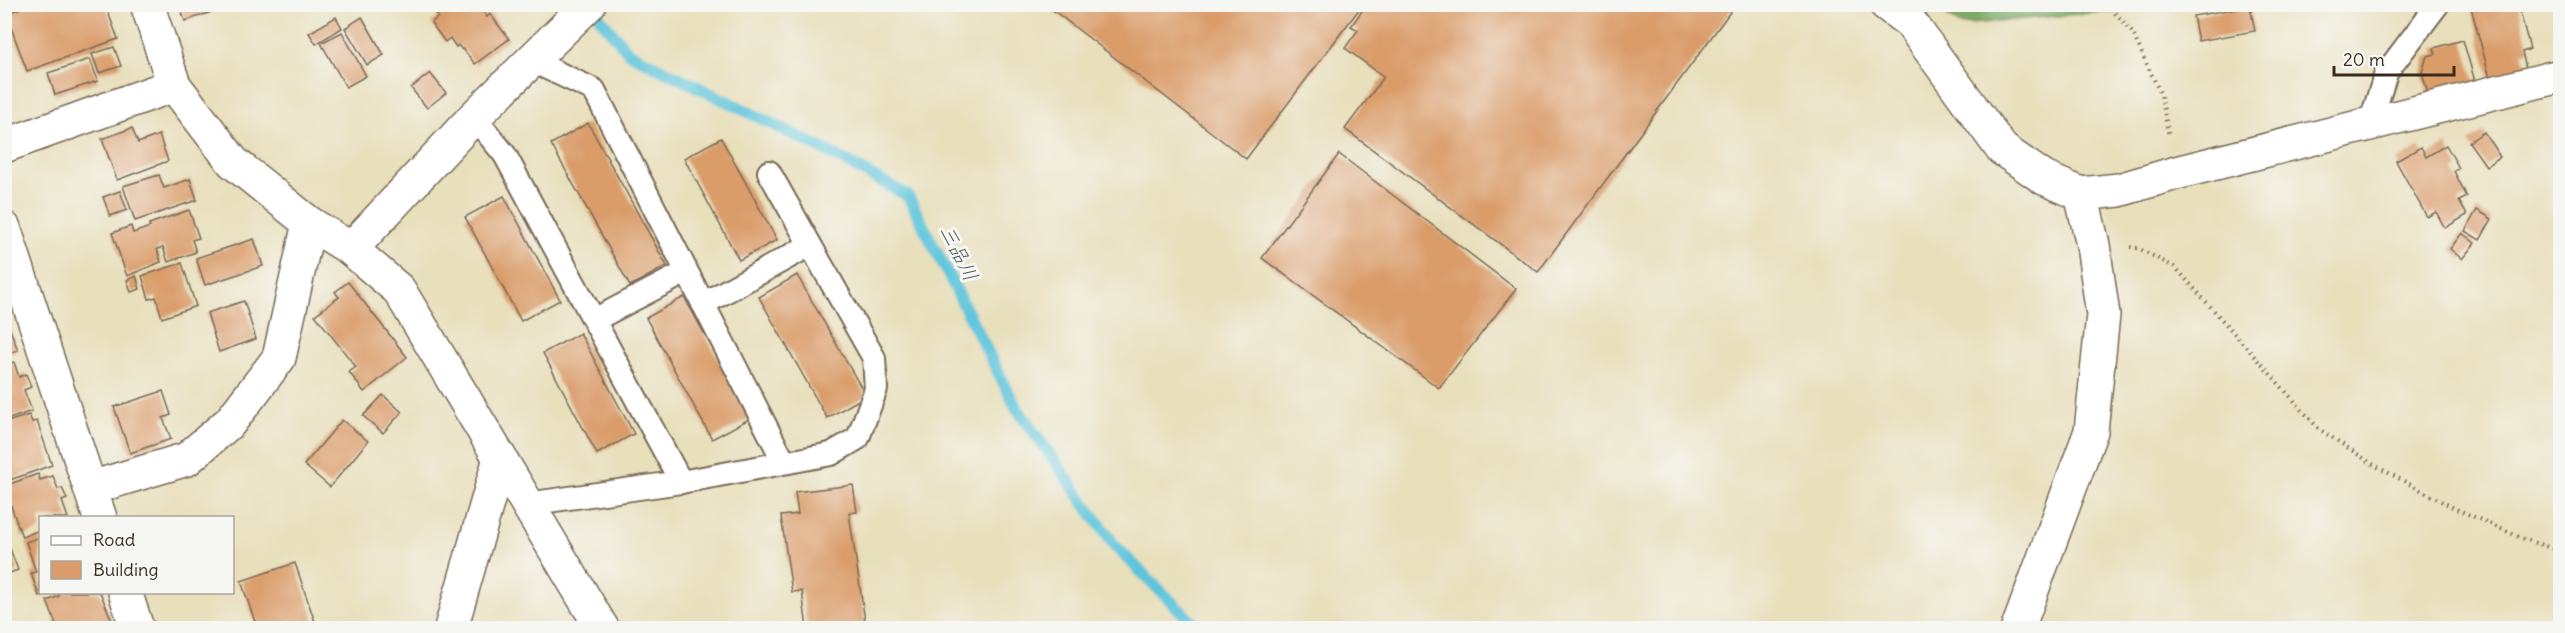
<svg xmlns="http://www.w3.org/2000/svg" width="2565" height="633" font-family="Delius,'Klee One',sans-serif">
  <rect width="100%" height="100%" fill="#f6f6f2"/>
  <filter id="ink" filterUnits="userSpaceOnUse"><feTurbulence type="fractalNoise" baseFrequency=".0167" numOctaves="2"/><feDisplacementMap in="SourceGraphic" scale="12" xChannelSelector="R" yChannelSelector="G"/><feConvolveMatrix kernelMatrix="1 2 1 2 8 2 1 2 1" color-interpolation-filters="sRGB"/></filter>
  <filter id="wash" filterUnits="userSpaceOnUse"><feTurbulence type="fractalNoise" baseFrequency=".008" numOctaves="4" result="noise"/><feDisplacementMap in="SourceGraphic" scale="24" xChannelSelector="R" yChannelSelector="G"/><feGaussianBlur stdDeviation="1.35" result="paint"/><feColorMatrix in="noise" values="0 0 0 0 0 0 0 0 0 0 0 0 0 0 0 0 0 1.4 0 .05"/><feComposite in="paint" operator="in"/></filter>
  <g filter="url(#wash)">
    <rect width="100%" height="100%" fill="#e8dfbb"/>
    <!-- forest -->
    <polygon fill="#7dac67" stroke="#5c6b42" stroke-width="1.5" points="1932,5 2174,5 1960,25"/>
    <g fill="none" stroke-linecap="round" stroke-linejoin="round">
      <!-- stream -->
      <polyline stroke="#5ec5db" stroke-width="12" points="589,5 629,53 827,151 908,196 1016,407 1115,546 1198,628"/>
    </g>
    <g id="blocks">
      <!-- building -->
      <g fill="#da9d6b">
        <polygon points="31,4 105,4 118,39 27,71 6,14"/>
        <polygon points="179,4 232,4 232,5 185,21"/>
        <polygon points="429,4 478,4 487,17 490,14 509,39 475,64 463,49 462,50 458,45 456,47 450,38 445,42 431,23 438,17"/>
        <polygon points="1045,4 1363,4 1246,159"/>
        <polygon points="1367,4 1736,4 1538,272 1345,129 1384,77 1345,48 1358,30 1351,26"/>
        <polygon points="2470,4 2518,4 2530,49 2522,52 2526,68 2490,78"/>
        <polygon points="2250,6 2255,31 2198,41 2193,16"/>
        <polygon points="336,17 342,28 316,44 309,33"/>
        <polygon points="362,17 384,55 367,65 345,28"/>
        <polygon points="342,32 366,76 346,87 321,43"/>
        <polygon points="2463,40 2476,85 2429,98 2422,72 2427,56 2436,54 2434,48"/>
        <polygon points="114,47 121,66 99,73 92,54"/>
        <polygon points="90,59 98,81 55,95 48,73"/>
        <polygon points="430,73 446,93 427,108 411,88"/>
        <polygon points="588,123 667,266 630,286 551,144"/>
        <polygon points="132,128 138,143 159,135 168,161 117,180 102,139"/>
        <polygon points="2484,132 2500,157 2486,166 2469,142"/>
        <polygon points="721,138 777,240 739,260 684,158"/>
        <polygon points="2446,145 2459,168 2454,171 2467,197 2459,201 2467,215 2445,228 2436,212 2427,217 2396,161 2421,147 2426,157"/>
        <polygon points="1339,154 1516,289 1439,388 1262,258"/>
        <polygon points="159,175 164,188 190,179 197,200 135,221 123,186"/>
        <polygon points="120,191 127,210 110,216 103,197"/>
        <polygon points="504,196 560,300 521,321 465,217"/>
        <polygon points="189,210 199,238 192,240 196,252 168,262 163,247 157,249 161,262 127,276 112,233 131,226 133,233 150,227 149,224"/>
        <polygon points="2477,210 2492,219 2480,240 2465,231"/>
        <polygon points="2462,233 2475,243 2462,259 2450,249"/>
        <polygon points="254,239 263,266 205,285 196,258"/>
        <polygon points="182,263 196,306 162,318 156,297 149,299 142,276"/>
        <polygon points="797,275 866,396 827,418 759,297"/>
        <polygon points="136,276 140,289 131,292 127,280"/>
        <polygon points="348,282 407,357 364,392 349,372 356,367 315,315 339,297 335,292"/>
        <polygon points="684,297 751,418 712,439 646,318"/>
        <polygon points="244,301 256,339 219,352 207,313"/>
        <polygon points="4,314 18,350 4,355"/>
        <polygon points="580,333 634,434 597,454 543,353"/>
        <polygon points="14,362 19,377 26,374 31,387 24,390 32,411 4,421 4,365"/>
        <polygon points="163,391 171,415 163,418 171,439 130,453 114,407"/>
        <polygon points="383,395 402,412 383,433 363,416"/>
        <polygon points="29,415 32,422 37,421 52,465 7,481 4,472 4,423"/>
        <polygon points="342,420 368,441 330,487 304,465"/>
        <polygon points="38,474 40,480 53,476 58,489 62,488 67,499 62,501 68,518 40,518 40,530 22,537 4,486"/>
        <polygon points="853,485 857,512 849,513 866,628 807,628 802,591 792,592 781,516 798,514 795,492"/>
        <polygon points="4,533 18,570 4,575"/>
        <polygon points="40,537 40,592 49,593 39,596 31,573 36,572 26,542"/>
        <polygon points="295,563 317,628 257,628 241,581"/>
        <polygon points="58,592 100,592 115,628 52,628 51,626 56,624 47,601 59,596"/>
      </g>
    </g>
  </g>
  <g filter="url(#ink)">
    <use href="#blocks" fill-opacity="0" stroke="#786955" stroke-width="1.5"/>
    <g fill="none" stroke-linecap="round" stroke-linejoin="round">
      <!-- lane casing -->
      <g stroke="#786955" stroke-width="26">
        <g id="lane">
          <polyline points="530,60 594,90 784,462"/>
          <polyline points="474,117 505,155 681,482"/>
          <polyline points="2370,124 2386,73 2438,4"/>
          <polyline points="703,304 810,245"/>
          <polyline points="594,320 686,272"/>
          <polyline points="527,504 681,482 831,454 858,438 876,389 874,358 769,172"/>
        </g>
      </g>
      <!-- street casing -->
      <g stroke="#786955" stroke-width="36">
        <g id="street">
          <polyline points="147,4 174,85 233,162 309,223 351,249 399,290 602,628"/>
          <polyline points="1886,4 1910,22 2002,149 2044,178 2081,194 2119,190 2176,173 2560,76"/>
          <polyline points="4,146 174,85"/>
          <polyline points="4,228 100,518"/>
          <polyline points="351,249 474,117 589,4"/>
          <polyline points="91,488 187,459 230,422 279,358 309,223"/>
          <polyline points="125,592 137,628"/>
          <polyline points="451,628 500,458"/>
          <polyline points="2018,628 2091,431 2103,315 2093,245 2081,194"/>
        </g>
      </g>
      <!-- path -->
      <g stroke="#786955" stroke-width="4" stroke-dasharray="1.5 4.5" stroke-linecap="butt">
        <polyline points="2107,4 2132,32 2161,95 2169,137"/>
        <polyline points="2130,247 2138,248 2176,268 2319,429 2374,465 2454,508 2524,539 2560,551"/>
      </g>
      <!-- lane -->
      <use href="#lane" stroke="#fff" stroke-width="22"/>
      <!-- street -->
      <use href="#street" stroke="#fff" stroke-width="33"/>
    </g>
  </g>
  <g text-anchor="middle" stroke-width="6" stroke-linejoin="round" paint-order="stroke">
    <!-- water labels -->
    <g font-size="20" font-style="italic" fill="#465857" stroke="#f6f6f2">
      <text transform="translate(959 253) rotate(63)" y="7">三品川</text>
    </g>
  </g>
  <!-- margin -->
  <rect width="2565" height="633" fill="none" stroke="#f6f6f2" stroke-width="24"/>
  <!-- legend -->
  <rect x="39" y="516" width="195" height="78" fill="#f6f6f2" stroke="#aba49d" stroke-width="1.5"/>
  <rect x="51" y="536" width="30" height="9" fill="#ffffff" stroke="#aba49d" stroke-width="1.5"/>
  <text x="93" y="546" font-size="18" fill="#3b2a1e">Road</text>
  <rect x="51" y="561" width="30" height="18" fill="#da9d6b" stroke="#aba49d" stroke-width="1.5"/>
  <text x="93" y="576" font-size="18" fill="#3b2a1e">Building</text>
  <!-- scale -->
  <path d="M2334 66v9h120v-9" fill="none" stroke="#3b2a1e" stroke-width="3"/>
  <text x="2343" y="66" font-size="18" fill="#3b2a1e" stroke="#f6f6f2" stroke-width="4.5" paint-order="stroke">20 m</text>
</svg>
